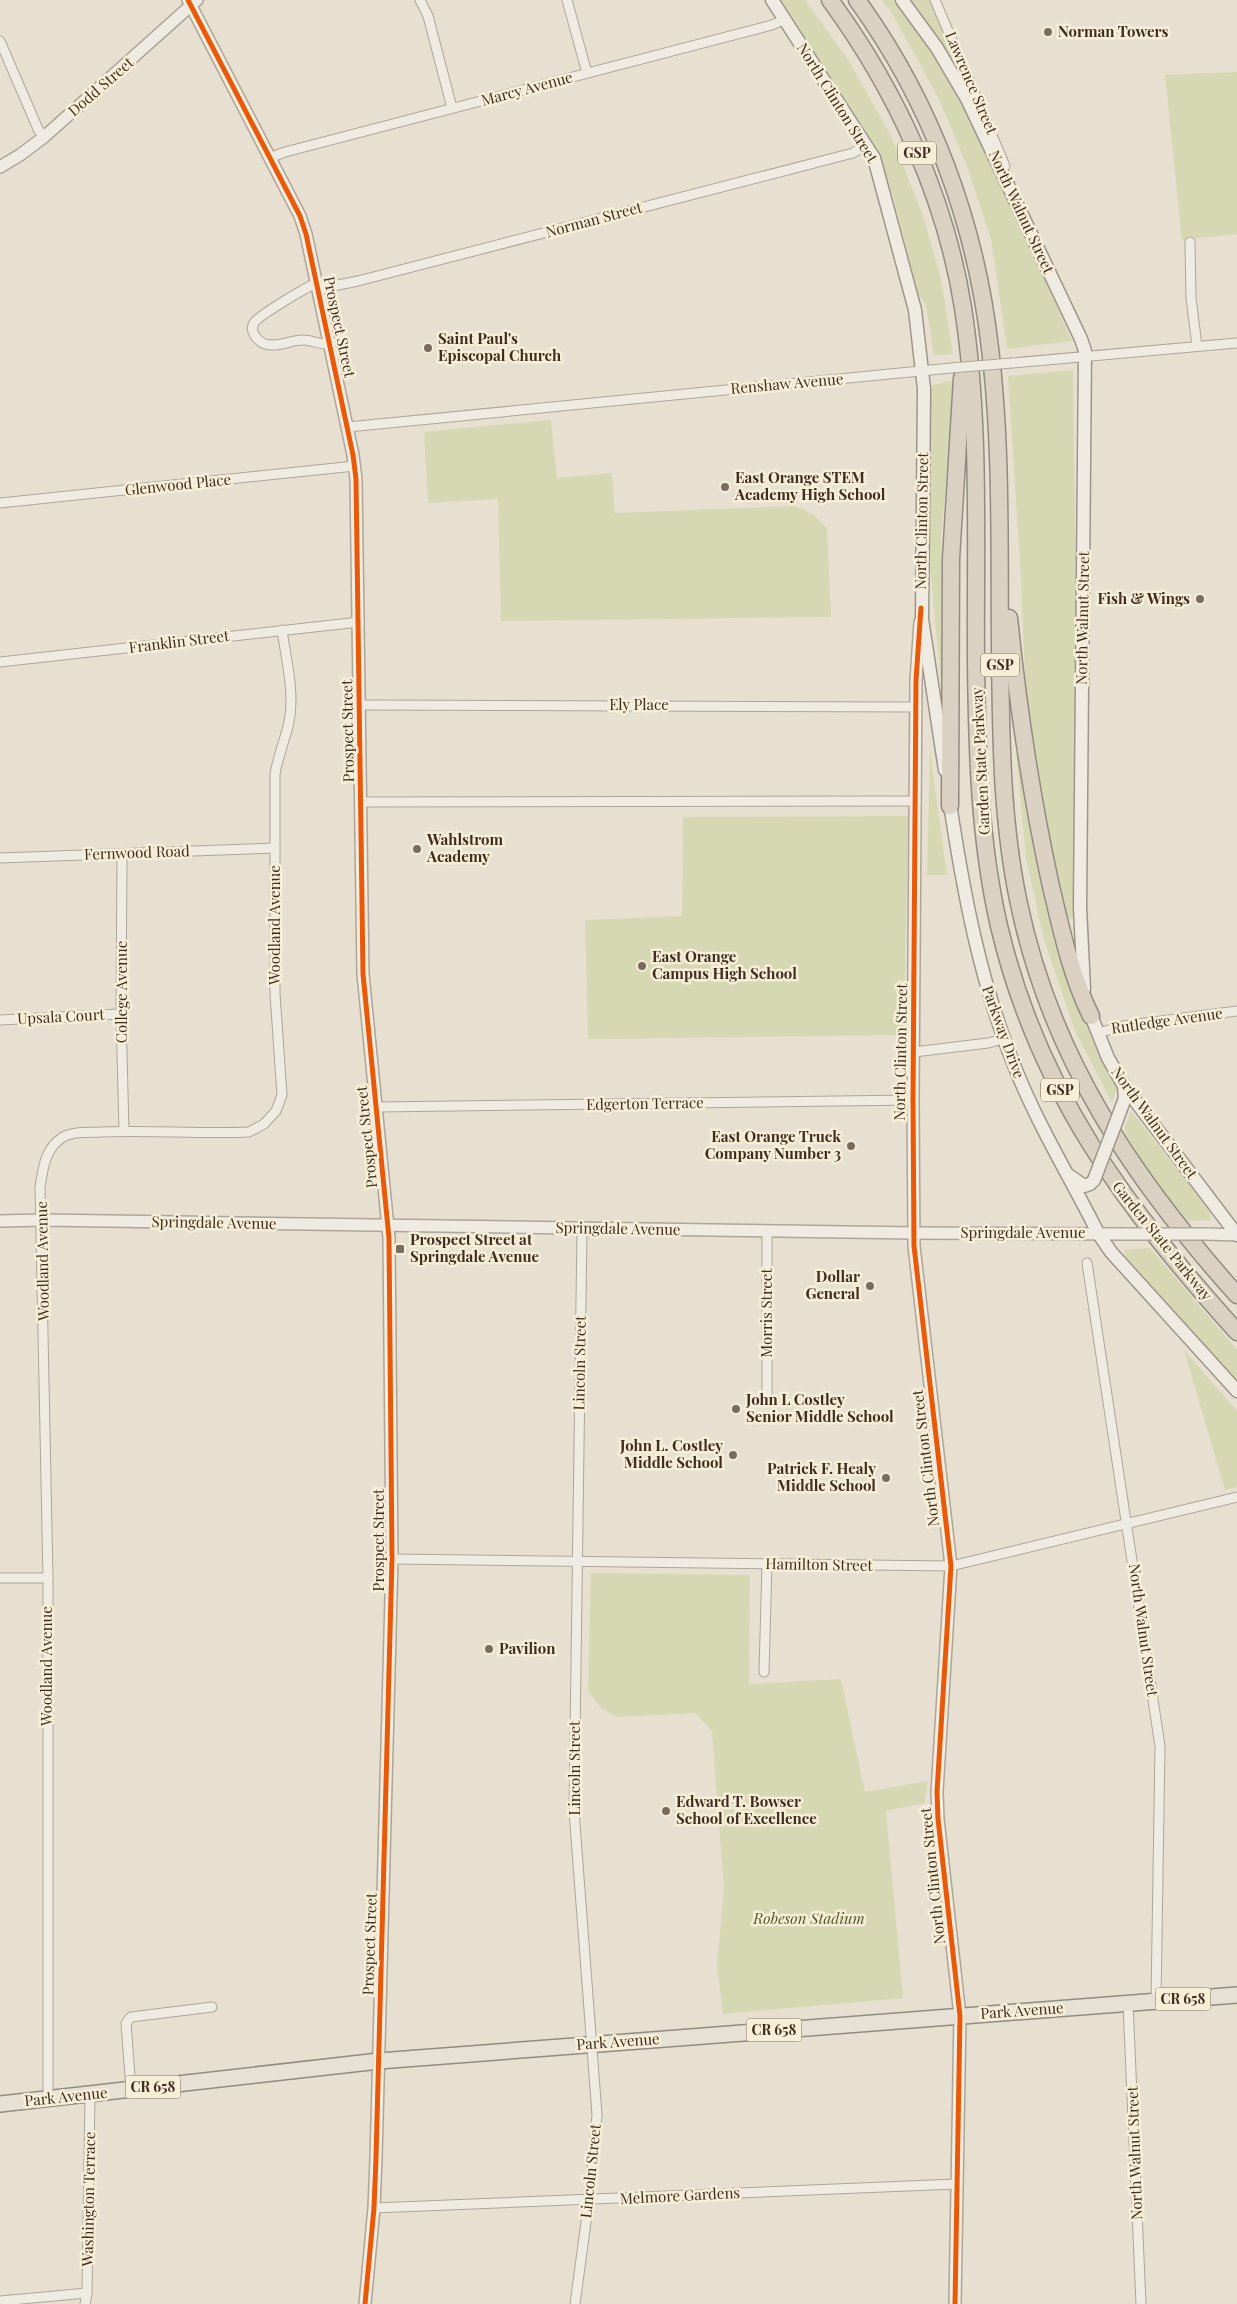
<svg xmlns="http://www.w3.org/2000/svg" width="1237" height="2304" font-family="'Playfair Display',serif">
  <rect width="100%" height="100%" fill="#e7e0d1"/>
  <!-- green -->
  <g fill="#d6d7b3">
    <polygon points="781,0 805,0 849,61 891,136 921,210 941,279 953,354 934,355 926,305 918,293 893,196 868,134"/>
    <polygon points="882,0 893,0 936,56 975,124 1072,341 1007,349 991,239 967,166 938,97 890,10"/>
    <polygon points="912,0 929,0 964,77 910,1"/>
    <polygon points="1237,72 1237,234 1182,240 1165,75"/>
    <polygon points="1073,370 1077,670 1073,918 1064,921 1026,702 1021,578 1008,376"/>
    <polygon points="955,380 941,537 944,718 929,554 929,386"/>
    <polygon points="551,420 557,478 612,473 615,513 795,506 814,515 827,528 831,617 501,621 498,499 428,503 424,432"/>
    <polygon points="1014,730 1065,966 1086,1024 1117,1090 1112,1102 1076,1033 1044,940 1026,858"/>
    <polygon points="930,750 947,875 927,875"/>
    <polygon points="908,816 904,1035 588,1039 585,920 682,916 683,817"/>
    <polygon points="1131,1111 1210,1211 1211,1220 1185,1221 1147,1171 1124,1130"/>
    <polygon points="1150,1248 1237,1350 1237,1382 1126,1257 1124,1250"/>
    <polygon points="1184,1350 1237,1411 1237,1487 1225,1490"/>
    <polygon points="591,1573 750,1575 749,1684 841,1679 865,1792 928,1781 925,1803 886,1811 903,1998 723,2014 717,1965 724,1889 712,1731 695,1713 617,1717 601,1708 588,1691"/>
  </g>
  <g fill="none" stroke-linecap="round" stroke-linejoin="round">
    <!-- minor casing -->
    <g stroke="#ada599" stroke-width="11">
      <g id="minor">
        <polyline points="420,0 428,16 452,108"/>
        <polyline points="567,0 587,73"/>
        <polyline points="935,0 1005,166"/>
        <polyline points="0,41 38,129 44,137"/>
        <polyline points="269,158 285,152 772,25 785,19"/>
        <polyline points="1190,242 1191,298 1197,346"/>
        <path d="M317 283C308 286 258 316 254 323 249 331 257 341 265 344 278 348 290 340 303 340 313 340 319 345 330 344"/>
        <polyline points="318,289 358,281 853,153 867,145"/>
        <polyline points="1012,363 1237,343"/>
        <polyline points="348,427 951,368"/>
        <polyline points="0,503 355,466"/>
        <polyline points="0,662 359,622"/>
        <polyline points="361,705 917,707"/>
        <polyline points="361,802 916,801"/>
        <polyline points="122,854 121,1014 124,1131"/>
        <polyline points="0,858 275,848"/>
        <polyline points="0,1020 121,1014"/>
        <polyline points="1098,1033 1123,1026 1237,1011"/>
        <polyline points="914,1052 988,1043 1004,1039"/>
        <polyline points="377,1107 913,1100"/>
        <polyline points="1087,1263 1160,1746 1156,2001"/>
        <polyline points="767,1396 767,1231"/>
        <polyline points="392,1559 951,1566 1237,1497"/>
        <polyline points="0,1578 48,1578"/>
        <polyline points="764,1672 767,1564"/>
        <polyline points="1128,2003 1141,2304"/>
        <polyline points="131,2090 126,2023 131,2017 212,2007"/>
        <path d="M48 2099V1578L40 1187C43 1168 45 1148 63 1137 73 1131 90 1133 101 1132 150 1130 200 1134 249 1132L264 1124 276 1111 282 1095 275 994V774C278 756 285 740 289 722 295 693 286 659 282 630"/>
        <polyline points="374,2208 956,2184"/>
        <polyline points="0,2301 87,2293"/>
        <polyline points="85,2304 87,2293 90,2094"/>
        <polyline points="575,2304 589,2200 597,2115 574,1811 582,1229"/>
      </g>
    </g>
    <!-- tertiary casing -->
    <g stroke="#ada599" stroke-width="14">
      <g id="tertiary">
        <polyline points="188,0 300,216 306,234 353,455 356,479 363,974 389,1238 392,1559 376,2158 374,2208 365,2304"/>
        <polyline points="0,167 20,155 44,137 197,0"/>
        <polyline points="920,622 916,680 913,1100 914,1246 951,1566 937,1792 938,1819 960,2016 955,2304"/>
        <polyline points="0,1221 43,1220 914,1233 1127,1234"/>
        <polyline points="1208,1234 1237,1235"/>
      </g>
    </g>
    <!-- secondary casing -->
    <g stroke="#9c958a" stroke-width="15">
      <g id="secondary">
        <polyline points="772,0 874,158 915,310 924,389 922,619 945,770"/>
        <polyline points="902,0 937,48 967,99 1081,339 1085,351 1080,907 1084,989"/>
        <path d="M949 797C963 891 980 983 1016 1070 1039 1127 1071 1179 1098 1233L1111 1252 1237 1391"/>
        <polyline points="1088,1008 1108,1058 1124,1086 1237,1235"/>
        <polyline points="1118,1117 1125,1098 1124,1086"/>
        <polyline points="1070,1176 1084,1186 1090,1184 1094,1180"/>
      </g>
    </g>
    <!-- primary casing -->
    <g stroke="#928b80" stroke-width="18">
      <polyline id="primary" points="0,2104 379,2061 1237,1995"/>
    </g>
    <!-- motorway casing -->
    <g stroke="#928b80" stroke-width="19">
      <g id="motorway">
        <path d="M830 0C896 90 946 198 963 308 981 424 975 544 976 661 977 750 979 839 999 926 1038 1092 1126 1208 1237 1332"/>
        <path d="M857 0C931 102 976 223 990 348 1002 447 999 548 1000 648 1001 734 1001 820 1019 904 1051 1058 1134 1180 1237 1295"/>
        <path d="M1009 618C1018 707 1031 794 1050 882 1061 928 1070 973 1091 1016"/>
        <polyline points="950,806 951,559 962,378"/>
      </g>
    </g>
    <!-- minor -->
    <use href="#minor" stroke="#efebe3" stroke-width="9"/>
    <!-- tertiary -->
    <use href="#tertiary" stroke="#efebe3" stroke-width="11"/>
    <!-- secondary -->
    <use href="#secondary" stroke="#efebe3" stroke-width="12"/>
    <!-- primary -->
    <use href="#primary" stroke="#e6e1d4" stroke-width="15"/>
    <!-- motorway -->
    <use href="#motorway" stroke="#dad1c2" stroke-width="16"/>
    <!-- minor-bridge casing -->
    <g stroke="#ada599" stroke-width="11" stroke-linecap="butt">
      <polyline id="minor-bridge" points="951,368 1012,363"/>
    </g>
    <!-- tertiary-bridge casing -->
    <g stroke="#ada599" stroke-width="14" stroke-linecap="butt">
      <polyline id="tertiary-bridge" points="1127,1234 1208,1234"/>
    </g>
    <!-- secondary-bridge casing -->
    <g stroke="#9c958a" stroke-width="15" stroke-linecap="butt">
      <polyline id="secondary-bridge" points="1094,1180 1118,1117"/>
    </g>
    <!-- minor-bridge -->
    <use href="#minor-bridge" stroke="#efebe3" stroke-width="9"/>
    <!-- tertiary-bridge -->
    <use href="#tertiary-bridge" stroke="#efebe3" stroke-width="11"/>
    <!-- secondary-bridge -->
    <use href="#secondary-bridge" stroke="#efebe3" stroke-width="12"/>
    <!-- cycleway casing -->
    <g stroke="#f7eed8" stroke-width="8">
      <g id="cycleway">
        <polyline points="188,0 300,216 306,234 353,455 356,479 363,974 389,1238 392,1559 376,2158 374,2208 365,2304"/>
        <polyline points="921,608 916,680 913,1100 914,1246 951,1566 937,1792 938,1819 960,2016 955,2304"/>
      </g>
    </g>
    <!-- cycleway -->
    <use href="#cycleway" stroke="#e8590c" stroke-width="5"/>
  </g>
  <!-- markers -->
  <g fill="#786c5e" stroke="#f7eed8" stroke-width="2">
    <circle cx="1048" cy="32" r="5"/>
    <circle cx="428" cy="348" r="5"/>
    <circle cx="725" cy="487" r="5"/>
    <circle cx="1200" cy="599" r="5"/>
    <circle cx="417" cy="849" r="5"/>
    <circle cx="642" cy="966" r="5"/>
    <circle cx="851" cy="1146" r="5"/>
    <rect x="395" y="1244" width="10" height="10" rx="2.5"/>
    <circle cx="870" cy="1286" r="5"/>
    <circle cx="736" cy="1409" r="5"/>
    <circle cx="733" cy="1455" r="5"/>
    <circle cx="886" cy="1478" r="5"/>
    <circle cx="489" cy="1649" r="5"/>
    <circle cx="666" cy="1811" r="5"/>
  </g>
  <g text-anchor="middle" stroke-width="5" stroke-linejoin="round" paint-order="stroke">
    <!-- shield labels -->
    <g fill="#f7eed8" stroke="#756857" stroke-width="1">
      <rect x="898" y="141.5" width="38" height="23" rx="4"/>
      <rect x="981" y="653.5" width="38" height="23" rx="4"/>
      <rect x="1041" y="1078.5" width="38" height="23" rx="4"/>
      <rect x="1155.5" y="1987.5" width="55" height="23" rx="4"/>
      <rect x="746.5" y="2018.5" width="55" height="23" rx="4"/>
      <rect x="125.5" y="2075.5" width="55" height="23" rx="4"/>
    </g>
    <g font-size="14" font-weight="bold" fill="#3d2e20">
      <text x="917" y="158">GSP</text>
      <text x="1000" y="670">GSP</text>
      <text x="1060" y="1095">GSP</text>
      <text x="1183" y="2004">CR 658</text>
      <text x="774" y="2035">CR 658</text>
      <text x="153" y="2092">CR 658</text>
    </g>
    <!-- poi labels -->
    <g font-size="15" font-weight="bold" fill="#3d2e20" stroke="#f7eed8" text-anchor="start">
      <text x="1058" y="37">Norman Towers</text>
      <text x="438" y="344">Saint Paul's<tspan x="438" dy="17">Episcopal Church</tspan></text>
      <text x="735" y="483">East Orange STEM<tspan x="735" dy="17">Academy High School</tspan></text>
      <text x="1190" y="604" text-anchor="end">Fish &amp; Wings</text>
      <text x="427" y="845">Wahlstrom<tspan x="427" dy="17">Academy</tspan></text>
      <text x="652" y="962">East Orange<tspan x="652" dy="17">Campus High School</tspan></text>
      <text x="841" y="1142" text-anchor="end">East Orange Truck<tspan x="841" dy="17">Company Number 3</tspan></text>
      <text x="410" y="1245">Prospect Street at<tspan x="410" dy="17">Springdale Avenue</tspan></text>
      <text x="860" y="1282" text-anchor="end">Dollar<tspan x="860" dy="17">General</tspan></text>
      <text x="746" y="1405">John L Costley<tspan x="746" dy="17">Senior Middle School</tspan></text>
      <text x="723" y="1451" text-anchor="end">John L. Costley<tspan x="723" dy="17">Middle School</tspan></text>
      <text x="876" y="1474" text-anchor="end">Patrick F. Healy<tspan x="876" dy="17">Middle School</tspan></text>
      <text x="499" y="1654">Pavilion</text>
      <text x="676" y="1807">Edward T. Bowser<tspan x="676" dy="17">School of Excellence</tspan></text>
    </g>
    <!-- street labels -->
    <g font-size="15" fill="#3d2e20" stroke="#f7eed8">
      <text transform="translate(971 83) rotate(67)" y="5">Lawrence Street</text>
      <text transform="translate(101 87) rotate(-41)" y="5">Dodd Street</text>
      <text transform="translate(527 89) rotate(-15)" y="5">Marcy Avenue</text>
      <text transform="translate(837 103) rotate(58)" y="5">North Clinton Street</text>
      <text transform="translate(1021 212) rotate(65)" y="5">North Walnut Street</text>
      <text transform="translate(594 220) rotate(-15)" y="5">Norman Street</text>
      <text transform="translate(339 327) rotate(78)" y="5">Prospect Street</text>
      <text transform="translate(787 384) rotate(-5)" y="5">Renshaw Avenue</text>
      <text transform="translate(178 485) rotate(-6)" y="5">Glenwood Place</text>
      <text transform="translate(922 521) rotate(-89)" y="5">North Clinton Street</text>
      <text transform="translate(1083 618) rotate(-89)" y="5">North Walnut Street</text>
      <text transform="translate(179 642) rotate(-7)" y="5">Franklin Street</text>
      <text x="639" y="710">Ely Place</text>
      <text transform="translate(348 731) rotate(-91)" y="5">Prospect Street</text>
      <text transform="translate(981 761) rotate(-93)" y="5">Garden State Parkway</text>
      <text transform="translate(137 853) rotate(-2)" y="5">Fernwood Road</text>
      <text transform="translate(275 925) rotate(-90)" y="5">Woodland Avenue</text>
      <text transform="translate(122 992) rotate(-90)" y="5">College Avenue</text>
      <text transform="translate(61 1017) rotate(-3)" y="5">Upsala Court</text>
      <text transform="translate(1167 1021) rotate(-8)" y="5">Rutledge Avenue</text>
      <text transform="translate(1003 1032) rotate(70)" y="5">Parkway Drive</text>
      <text transform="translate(901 1052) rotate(-89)" y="5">North Clinton Street</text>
      <text transform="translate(645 1104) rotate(-1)" y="5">Edgerton Terrace</text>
      <text transform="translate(1154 1123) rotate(54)" y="5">North Walnut Street</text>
      <text transform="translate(367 1137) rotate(-96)" y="5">Prospect Street</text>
      <text transform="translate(214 1223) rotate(1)" y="5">Springdale Avenue</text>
      <text transform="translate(618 1229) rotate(1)" y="5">Springdale Avenue</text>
      <text x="1023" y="1238">Springdale Avenue</text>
      <text transform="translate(1162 1241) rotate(51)" y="5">Garden State Parkway</text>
      <text transform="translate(43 1261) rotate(-91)" y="5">Woodland Avenue</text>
      <text transform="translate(767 1313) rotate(-90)" y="5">Morris Street</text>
      <text transform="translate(580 1363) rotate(-89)" y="5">Lincoln Street</text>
      <text transform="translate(926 1458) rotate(-97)" y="5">North Clinton Street</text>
      <text transform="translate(379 1540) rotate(-90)" y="5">Prospect Street</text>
      <text transform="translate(819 1565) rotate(1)" y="5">Hamilton Street</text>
      <text transform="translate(1143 1630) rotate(82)" y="5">North Walnut Street</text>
      <text transform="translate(47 1666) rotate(-90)" y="5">Woodland Avenue</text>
      <text transform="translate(575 1768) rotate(-90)" y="5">Lincoln Street</text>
      <text transform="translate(933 1876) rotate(-96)" y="5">North Clinton Street</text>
      <text transform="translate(370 1944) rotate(-88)" y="5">Prospect Street</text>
      <text transform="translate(1022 2011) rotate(-4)" y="5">Park Avenue</text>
      <text transform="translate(618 2042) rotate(-4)" y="5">Park Avenue</text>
      <text transform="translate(66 2097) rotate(-6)" y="5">Park Avenue</text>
      <text transform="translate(1135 2153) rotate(-92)" y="5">North Walnut Street</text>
      <text transform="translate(591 2171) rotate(-84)" y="5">Lincoln Street</text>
      <text transform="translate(680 2196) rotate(-3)" y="5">Melmore Gardens</text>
      <text transform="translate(89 2199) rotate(-89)" y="5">Washington Terrace</text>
    </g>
    <!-- park labels -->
    <g font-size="15" font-style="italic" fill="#4d5a26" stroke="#f7eed8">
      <text x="809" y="1924">Robeson Stadium</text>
    </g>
  </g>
</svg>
